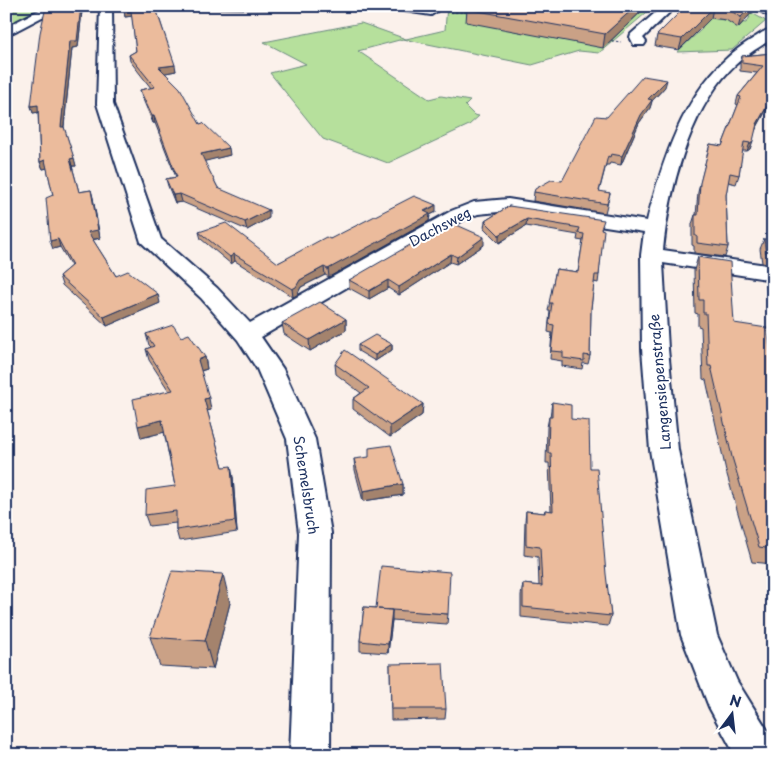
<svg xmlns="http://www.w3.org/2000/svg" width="779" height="761" font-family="'Playpen Sans',sans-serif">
  <rect width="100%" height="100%" fill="#fbf1eb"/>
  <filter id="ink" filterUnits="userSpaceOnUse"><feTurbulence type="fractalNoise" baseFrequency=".02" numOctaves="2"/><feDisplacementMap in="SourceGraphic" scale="10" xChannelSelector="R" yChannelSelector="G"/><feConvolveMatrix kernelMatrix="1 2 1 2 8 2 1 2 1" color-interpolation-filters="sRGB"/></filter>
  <g filter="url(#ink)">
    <!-- green -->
    <g fill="#b6e09c" stroke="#68887d">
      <polygon points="6,6 47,6 6,27"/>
      <polygon points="447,6 648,6 653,7 599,53 579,51 532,65 403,39 358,51 429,99 441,96 470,101 465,106 474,115 479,116 469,125 388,163 323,139 270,73 306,64 264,42 361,23 406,39 445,30"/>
      <polygon points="739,6 766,21 732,50 677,52 703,28 684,25 695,16 746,23 750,17 724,13"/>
    </g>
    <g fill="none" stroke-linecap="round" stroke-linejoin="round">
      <!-- street casing -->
      <g stroke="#1b2f5e" stroke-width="4">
        <g id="street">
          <polygon points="47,6 63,6 6,36 6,27"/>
          <path d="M100 6H112L113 104 161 239 217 288 250 323 451 211 474 202 508 199 647 221C664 154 688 80 749 41 757 37 764 30 773 28V38C758 48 742 57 730 70 688 114 669 191 663 250L773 266V280L663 263 668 349 678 450 717 635 737 681 773 739V755H735L709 707 681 635 650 450 642 349 641 255 644 232 508 211 478 214 465 219 261 337 283 369 315 439 331 533 330 755H290L299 533 287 439 257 369 238 340 201 298 141 242 97 104Z"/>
          <polygon points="385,6 421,6 435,8 437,11 431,15 391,9"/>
          <polygon points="663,6 676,6 643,38 646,42 644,45 634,45 630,37 631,34"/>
          <polygon points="751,6 767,6 773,9 773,18"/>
        </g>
      </g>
      <!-- path -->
      <g stroke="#1b2f5e" stroke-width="1" stroke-dasharray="2.5 2" stroke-linecap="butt">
        <polyline points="446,8 457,8"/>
        <polyline points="446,12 470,12"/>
        <polyline points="607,40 621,42"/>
      </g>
      <!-- street -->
      <use href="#street" fill="#fff" fill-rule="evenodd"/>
    </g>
    <!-- wall -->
    <g fill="#caa186" stroke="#1b2f5e">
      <polygon points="54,6 87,6 87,11 82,11 78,47 72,48 64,127 76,166 72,166 79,192 91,190 93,198 100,238 93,240 116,276 160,303 107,326 62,285 59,276 71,266 60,247 53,249 53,195 47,168 43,169 40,162 38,112 33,113 31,106"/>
      <polygon points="124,6 352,6 331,11 156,8 176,71 165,73 200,124 230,155 204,161 218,188 269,218 247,230 182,202 175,203 168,186 166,179 176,177 155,123 153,123 142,97 140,90 151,88 130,61 129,55 136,51 132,16 125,17"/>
      <polygon points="647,6 603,48 466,22 467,9"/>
      <polygon points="686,6 755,6 754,10 738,28 726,20 711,18 679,50 655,46 657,35"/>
      <polygon points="773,35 773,49 766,45 768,38"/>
      <polygon points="773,53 773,77 772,77 773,80 773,98 755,131 750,149 747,151 742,151 739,175 736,184 728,182 726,195 728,247 725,257 694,253 694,246 692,245 692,224 695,215 696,215 698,192 710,144 722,146 738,105 736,104 738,96 757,73 740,71 740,63 742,56"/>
      <polygon points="665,87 652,101 650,108 639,123 621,165 610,163 609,165 606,165 599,192 610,193 605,213 533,201 534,192 562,181 607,117"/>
      <polygon points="509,206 602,229 599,275 598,283 594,282 591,308 590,356 588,364 583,363 582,369 562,366 562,361 550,359 552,333 548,332 550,311 548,311 556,269 578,272 583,241 577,240 578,235 526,226 499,243 484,228 485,221"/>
      <polygon points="436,212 430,215 429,221 329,277 325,275 301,287 297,295 293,297 235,261 231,264 201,239 199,232 278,263 330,239"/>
      <polygon points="764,239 773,240 773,265 762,263 760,249"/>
      <polygon points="484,245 456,264 450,262 399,295 388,288 369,299 349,288 349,280"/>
      <polygon points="698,257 734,323 773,371 773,564 752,562 726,471 706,380 703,379 701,327 698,326 698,314 695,313 694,270"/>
      <polygon points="769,271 773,272 773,305 771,305 768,302 765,281"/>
      <polygon points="346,319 346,330 310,351 284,334 282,323"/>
      <polygon points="146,334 181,337 205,357 207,369 201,371 211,410 207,410 223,467 233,477 237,532 179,541 176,530 176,523 149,526 145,515 175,486 164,432 141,438 169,391 149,360 146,349 151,347 149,345"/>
      <polygon points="392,344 392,350 375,361 358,351 358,345"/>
      <polygon points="335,364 423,404 422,415 390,437 353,409 353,399 361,393 336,374"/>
      <polygon points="552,402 571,419 590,468 611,616 608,626 521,617 521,595 523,584 539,586 538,557 524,555 525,521 526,511 544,513 545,510 551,511 549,463 546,463 547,427 549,417 550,417"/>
      <polygon points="354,459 403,484 403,495 363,501 355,470"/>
      <polygon points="230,603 213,669 160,666 150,637"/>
      <polygon points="364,607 448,614 447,624 392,620 388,653 360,651 360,641"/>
      <polygon points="390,664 446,709 445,719 391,720"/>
    </g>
    <!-- shaded-wall -->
    <g fill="#a4836d" stroke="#1b2f5e">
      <polygon points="81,6 87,6 87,11 82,11 78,47 72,48 63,134 61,127 70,41"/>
      <polygon points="331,6 352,6 331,11"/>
      <polygon points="636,6 647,6 603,48 605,34"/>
      <polygon points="751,6 755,6 754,10 738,28 741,17"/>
      <polygon points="713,8 711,18 679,50 682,39"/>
      <polygon points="124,11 131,11 133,16 125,17"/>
      <polygon points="175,65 176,71 161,74 159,67"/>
      <polygon points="667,80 665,87 652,101 650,108 639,123 621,165 622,156 648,99"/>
      <polygon points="773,95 773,98 754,132 757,124"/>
      <polygon points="38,105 40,112 33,113 31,106"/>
      <polygon points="152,116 154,116 155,123 153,123"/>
      <polygon points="753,141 750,149 747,151 750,143"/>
      <polygon points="229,148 230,155 202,162 201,154"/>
      <polygon points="74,158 76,166 72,166 70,159"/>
      <polygon points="45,160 48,168 43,169 40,162"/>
      <polygon points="91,190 93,198 100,238 90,240 88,232"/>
      <polygon points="180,194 182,202 175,203 173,195"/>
      <polygon points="436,205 436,212 430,215 429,221 329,277 328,269"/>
      <polygon points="269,210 269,218 247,230 245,222"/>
      <polygon points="527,219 526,226 499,243 499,235"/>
      <polygon points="484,237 484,245 456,264 457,257"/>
      <polygon points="58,239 60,247 53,249 50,241"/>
      <polygon points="234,254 235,261 231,264 230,257"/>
      <polygon points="451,254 450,262 399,295 399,287"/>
      <polygon points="324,267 325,275 301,287 297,295 293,297 292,289 300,280"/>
      <polygon points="388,280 388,288 369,299 369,291"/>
      <polygon points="158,294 160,303 107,326 104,317"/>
      <polygon points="346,319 346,330 310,351 309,340"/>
      <polygon points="392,344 392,350 375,361 375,355"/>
      <polygon points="205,357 207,369 200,371 198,360"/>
      <polygon points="209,398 211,410 207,411 204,399"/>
      <polygon points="423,404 422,415 390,437 390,426"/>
      <polygon points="162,420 165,432 141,438 138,426"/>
      <polygon points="231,466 233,477 237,532 235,521"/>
      <polygon points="403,484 403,495 363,501 363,491"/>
      <polygon points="223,574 230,603 213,669 205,641"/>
      <polygon points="392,610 392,620 388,653 388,644"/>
    </g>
    <!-- building -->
    <g fill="#ebbb9c" stroke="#1b2f5e">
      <polygon points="54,6 81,6 77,41 70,41 61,127 64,127 74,158 70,159 79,192 91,190 98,230 88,232 116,276 128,271 158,294 104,317 59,276 72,265 58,239 50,241 46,198 53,195 45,160 40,162 38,105 31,106 40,33 45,11"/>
      <polygon points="124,6 155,6 175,65 159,67 180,88 200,124 203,123 229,148 201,154 218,188 269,210 245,222 180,194 173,195 166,179 177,177 154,116 152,116 140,90 155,87 129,55 136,51 131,11 124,11"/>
      <polygon points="472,6 636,6 605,34 467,9"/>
      <polygon points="686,6 751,6 741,17 729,10 713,8 682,39 657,35"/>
      <polygon points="773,35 773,40 768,38"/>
      <polygon points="773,53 773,69 769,69 773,80 773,95 757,124 753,141 750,143 744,142 739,175 730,173 726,195 728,247 697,243 697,236 695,236 695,215 698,215 700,183 710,144 722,146 741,97 738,96 763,66 742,63 742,56"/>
      <polygon points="643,76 667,80 648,99 652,100 641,115 622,156 611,154 610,157 608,156 599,191 610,193 607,204 534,192 535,189 551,180 562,181 596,116 607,117"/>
      <polygon points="414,196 436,205 424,211 430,214 328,269 324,267 300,280 296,287 292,289 234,254 230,257 199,232 226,223 278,263 326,237 330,239"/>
      <polygon points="509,206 604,220 601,229 604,230 599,275 595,275 591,308 590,356 584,355 584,361 563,358 563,352 551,351 554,325 549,324 552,303 549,303 556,269 578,272 584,234 578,233 580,228 527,219 499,235 485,221"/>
      <polygon points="450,222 484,237 457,257 451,254 399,287 388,280 369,291 349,280"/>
      <polygon points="764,239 773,240 773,255 766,253"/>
      <polygon points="698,257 730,262 734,323 767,328 773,371 773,549 759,547 732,457 711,366 708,366 706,313 703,313 703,300 699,300"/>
      <polygon points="769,271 773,272 773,293 772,292"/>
      <polygon points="320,302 346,319 309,340 282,323"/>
      <polygon points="173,325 181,337 189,334 205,357 198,360 209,398 204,399 223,467 231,466 235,521 176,530 176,511 145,515 146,490 175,486 162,420 138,426 133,399 173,390 146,349 154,346 146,334"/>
      <polygon points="375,335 392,344 375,355 358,345"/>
      <polygon points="345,350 423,404 390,426 353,399 369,388 335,364"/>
      <polygon points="552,402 571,405 571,419 589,421 590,468 597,468 606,574 611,616 523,607 523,584 542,586 540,547 526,545 526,511 545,513 545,510 553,511 551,453 548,453 549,417 552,417"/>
      <polygon points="391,445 403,484 363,491 354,459 369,457 369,448"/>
      <polygon points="381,566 450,572 448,614 378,609 392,610 388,644 360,641 364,607 376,608"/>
      <polygon points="172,571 223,574 205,641 150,637"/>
      <polygon points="443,663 446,709 391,709 390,664"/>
    </g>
  </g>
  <g text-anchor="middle" stroke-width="4" stroke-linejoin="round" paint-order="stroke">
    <!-- street labels -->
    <g font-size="14" fill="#1b2f5e" stroke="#fff">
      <text transform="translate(440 227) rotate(-28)" y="5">Dachsweg</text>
      <text transform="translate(660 382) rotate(-95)" y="5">Langensiepenstraße</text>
      <text transform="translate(306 485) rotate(81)" y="5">Schemelsbruch</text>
    </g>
  </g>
  <!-- margin -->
  <rect width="779" height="761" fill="none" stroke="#fff" stroke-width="25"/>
  <rect x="12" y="12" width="754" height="736" fill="none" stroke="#1b2f5e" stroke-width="2" filter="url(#ink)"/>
  <!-- north arrow -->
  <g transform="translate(732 714) rotate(15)" stroke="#ffffff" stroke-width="4" paint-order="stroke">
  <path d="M0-4L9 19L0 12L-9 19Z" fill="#1b2f5e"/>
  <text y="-8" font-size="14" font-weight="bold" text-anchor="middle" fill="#1b2f5e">N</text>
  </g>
</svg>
